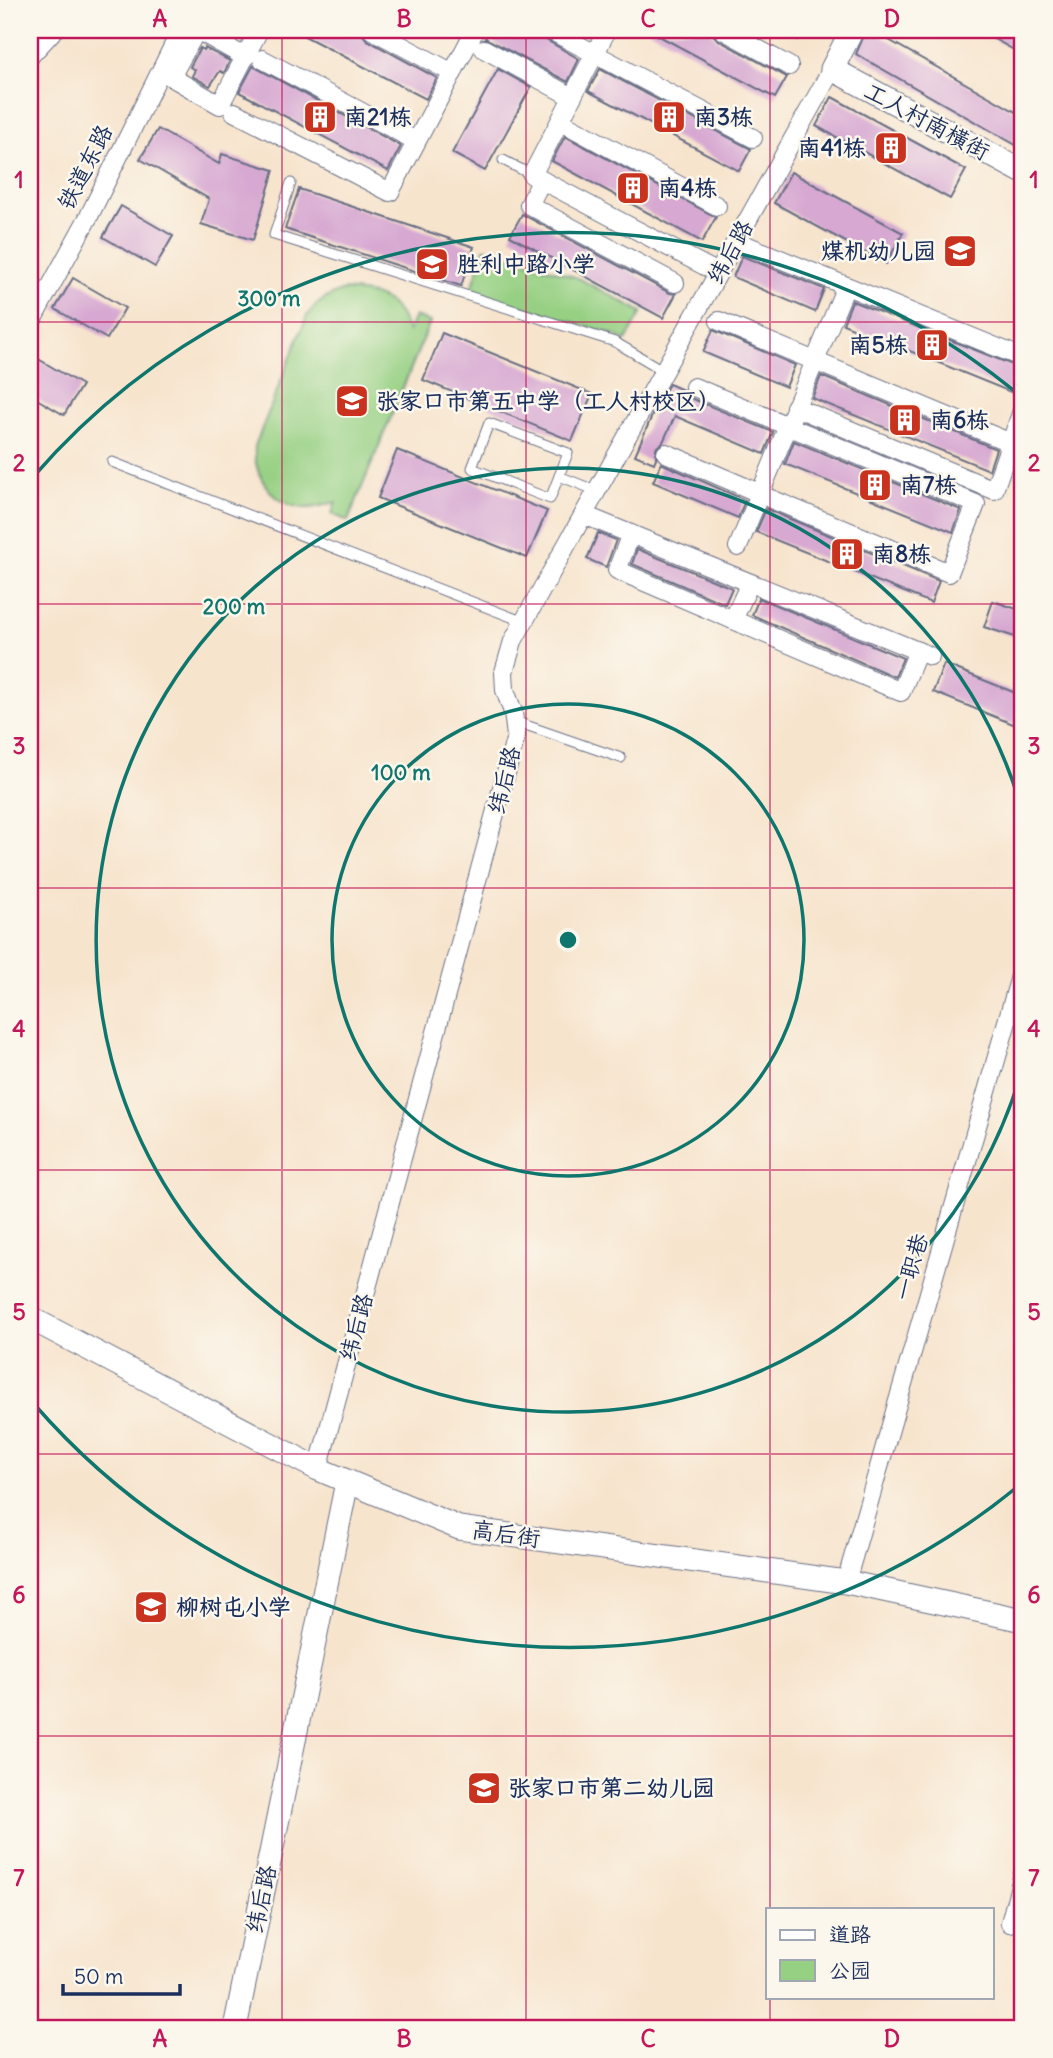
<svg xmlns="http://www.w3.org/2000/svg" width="1053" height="2058" font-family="Delius,'LXGW WenKai TC',sans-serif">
  <rect width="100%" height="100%" fill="#fbf7ec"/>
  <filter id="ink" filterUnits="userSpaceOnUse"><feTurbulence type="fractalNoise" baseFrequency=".0143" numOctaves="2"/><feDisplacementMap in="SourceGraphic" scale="14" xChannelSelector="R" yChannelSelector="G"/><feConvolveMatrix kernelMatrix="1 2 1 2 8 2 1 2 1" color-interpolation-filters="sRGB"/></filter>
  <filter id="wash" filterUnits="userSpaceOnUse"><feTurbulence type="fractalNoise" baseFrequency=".00686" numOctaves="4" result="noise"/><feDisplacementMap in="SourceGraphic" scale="28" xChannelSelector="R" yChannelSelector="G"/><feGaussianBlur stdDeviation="1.57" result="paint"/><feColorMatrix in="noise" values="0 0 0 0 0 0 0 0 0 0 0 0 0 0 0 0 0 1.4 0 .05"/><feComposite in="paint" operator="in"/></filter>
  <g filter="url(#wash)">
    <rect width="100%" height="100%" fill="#f7e4cd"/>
    <!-- green -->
    <g fill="#96d083" stroke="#588070" stroke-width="2">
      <polygon points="485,248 578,278 642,312 626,341 615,335 471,291"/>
      <path d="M344 290C377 293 397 298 408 332L415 316 430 322 348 521 332 514 336 502C326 504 315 509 304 508 272 505 253 475 255 446L307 316C316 302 328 296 344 290Z"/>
    </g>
    <g id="blocks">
      <!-- building -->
      <g fill="#d7a8d2">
        <polygon points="293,30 359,30 367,40 437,78 426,99"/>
        <polygon points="489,30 529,30 579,59 568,82 485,38"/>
        <polygon points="648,30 709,30 718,40 787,77 775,98"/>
        <polygon points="866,30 871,30 1023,116 1023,149 856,54"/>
        <polygon points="978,30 1023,30 1023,55"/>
        <polygon points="200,48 204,50 205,48 230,61 224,73 220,71 210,86 192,76 195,70 190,67"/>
        <polygon points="253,66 401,146 388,171 239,92"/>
        <polygon points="498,69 531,87 485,171 452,153"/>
        <polygon points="600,69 751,149 739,171 588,91"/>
        <polygon points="832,97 966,170 950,199 816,126"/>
        <polygon points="158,129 219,164 222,154 274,170 253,240 201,224 209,199 140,159"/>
        <polygon points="565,136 716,217 702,242 552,161"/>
        <polygon points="791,172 903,233 886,264 774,203"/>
        <polygon points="299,189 474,247 461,286 285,229"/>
        <polygon points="121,206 173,236 155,267 103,237"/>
        <polygon points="522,214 670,293 676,294 663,318 510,236"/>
        <polygon points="742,256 824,289 815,312 733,277"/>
        <polygon points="73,278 125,308 107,339 55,309"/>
        <polygon points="852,301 1023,369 1023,382 1018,395 843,324"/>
        <polygon points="713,330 795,365 786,387 703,352"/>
        <polygon points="442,333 592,394 572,441 423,380"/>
        <polygon points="30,354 82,385 64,415 30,395"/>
        <polygon points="821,376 996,449 989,470 812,398"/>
        <polygon points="669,384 683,390 690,398 773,432 764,454 675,416 663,442 656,448 656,458 654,463 635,455 654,411"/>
        <polygon points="794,441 961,510 953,532 785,464"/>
        <polygon points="397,450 547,511 527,558 378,498"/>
        <polygon points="661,463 745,500 738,518 653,482"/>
        <polygon points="766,509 939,581 931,603 756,532"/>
        <polygon points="598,533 616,540 606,567 587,559"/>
        <polygon points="637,549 732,588 725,604 632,564"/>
        <polygon points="759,598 903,658 895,677 752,615"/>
        <polygon points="993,601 1023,611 1023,635 1019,634 1018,638 984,627"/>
        <polygon points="944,664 1023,696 1023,728 933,692"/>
      </g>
    </g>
  </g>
  <g filter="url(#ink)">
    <use href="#blocks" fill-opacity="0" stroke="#686e85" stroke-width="2"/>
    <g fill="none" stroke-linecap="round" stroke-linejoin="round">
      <!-- service casing -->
      <g stroke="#686e85" stroke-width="11">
        <g id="service">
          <polyline points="503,160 532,175"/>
          <polyline points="291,183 274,235 615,342 664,371"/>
          <polygon points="489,423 568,453 550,499 472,468"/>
          <polyline points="112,462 524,622"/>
          <polyline points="559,476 597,491"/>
          <polyline points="514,721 621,758"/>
        </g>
      </g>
      <!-- minor casing -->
      <g stroke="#686e85" stroke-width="20">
        <g id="minor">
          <polyline points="197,30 171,77 220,105 259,30"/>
          <polyline points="197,30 245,57"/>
          <polyline points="372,30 453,73"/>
          <polyline points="550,30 753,138"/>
          <polyline points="607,30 532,175 718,273"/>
          <polyline points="723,30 789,66"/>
          <polyline points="484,49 572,97"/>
          <polyline points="30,56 54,30"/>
          <polyline points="262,59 416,141"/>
          <polyline points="234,112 390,192 475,30"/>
          <polyline points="560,121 717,206"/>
          <polyline points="542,180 529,205 675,283"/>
          <polyline points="736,241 1023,358"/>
          <polyline points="719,321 1011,443"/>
          <polyline points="30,324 89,216 181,30"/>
          <polyline points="694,387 976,504 949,573 771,499"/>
          <polyline points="795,407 994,490 1023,408"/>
          <polyline points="666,453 759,493"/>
          <polyline points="584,515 930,656"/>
          <polyline points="631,534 617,570 901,692 918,651"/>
          <polyline points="738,547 846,286"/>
          <polyline points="733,620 750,583"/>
          <polyline points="318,1469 516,736 513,712 505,690 504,672 513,641 832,69"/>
          <polyline points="846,1582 1023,966"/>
          <polyline points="1010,1923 1023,1874"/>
        </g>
      </g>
      <!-- tertiary casing -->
      <g stroke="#686e85" stroke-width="25">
        <g id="tertiary">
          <polyline points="852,30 832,69 1023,172"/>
          <polyline points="30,1318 318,1469 459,1528 846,1582 1023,1620"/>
          <polyline points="235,2028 347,1482"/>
        </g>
      </g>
      <!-- path -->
      <g stroke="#686e85" stroke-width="2.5" stroke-dasharray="5 5" stroke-linecap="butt">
        <polyline points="779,30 799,40"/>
        <polyline points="30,2017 69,2028"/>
      </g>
      <!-- service -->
      <use href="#service" stroke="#fff" stroke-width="9"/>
      <!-- minor -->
      <use href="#minor" stroke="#fff" stroke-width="18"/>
      <!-- tertiary -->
      <use href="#tertiary" stroke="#fff" stroke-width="23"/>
    </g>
  </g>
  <!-- grid -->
  <path fill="none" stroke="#c2185b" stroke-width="2" stroke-opacity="0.55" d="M282 30V2028M526 30V2028M770 30V1909M30 322H1023M30 604H1023M30 888H1023M30 1170H1023M30 1454H1023M30 1736H1023M770 1997V2028"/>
  <!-- distance rings -->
  <g fill="none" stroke="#0f766e" stroke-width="3.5">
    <circle cx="568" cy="940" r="236"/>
    <path d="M1023 1066A472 472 0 1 1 1023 814"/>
    <path d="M1023 1482A708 708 0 0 1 34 1404M34 476A708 708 0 0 1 1023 398"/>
  </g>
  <!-- icons -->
  <defs>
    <g id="building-square" transform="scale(1.75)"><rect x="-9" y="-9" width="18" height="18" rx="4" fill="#c8321e" stroke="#fbf7ec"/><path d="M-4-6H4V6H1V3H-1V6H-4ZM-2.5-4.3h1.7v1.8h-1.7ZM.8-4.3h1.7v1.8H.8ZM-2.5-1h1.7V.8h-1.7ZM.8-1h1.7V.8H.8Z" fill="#fff"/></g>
    <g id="school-square" transform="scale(1.75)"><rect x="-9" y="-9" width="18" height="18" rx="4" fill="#c8321e" stroke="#fbf7ec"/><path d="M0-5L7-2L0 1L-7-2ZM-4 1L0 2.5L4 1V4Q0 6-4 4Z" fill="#fff"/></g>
  </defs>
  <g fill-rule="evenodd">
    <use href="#building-square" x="320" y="117"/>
    <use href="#building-square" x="669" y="117"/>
    <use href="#building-square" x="891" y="148"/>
    <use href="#building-square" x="633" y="188"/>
    <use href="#school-square" x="960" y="251"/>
    <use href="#school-square" x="432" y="264"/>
    <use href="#building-square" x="932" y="345"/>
    <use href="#school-square" x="352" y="401"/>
    <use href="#building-square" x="905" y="420"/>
    <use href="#building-square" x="875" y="485"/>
    <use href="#building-square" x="847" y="554"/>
    <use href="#school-square" x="151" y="1607"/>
    <use href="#school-square" x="484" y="1788"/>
  </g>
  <g text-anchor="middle" stroke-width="5" stroke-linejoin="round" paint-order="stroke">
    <!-- poi labels -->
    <g font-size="23" font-weight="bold" fill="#1b2f5e" stroke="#fbf7ec" text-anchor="start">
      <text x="344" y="125">南21栋</text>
      <text x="694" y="125">南3栋</text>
      <text x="866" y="156" text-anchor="end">南41栋</text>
      <text x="658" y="196">南4栋</text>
      <text x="936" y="259" text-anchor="end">煤机幼儿园</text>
      <text x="457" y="272">胜利中路小学</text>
      <text x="908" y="353" text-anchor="end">南5栋</text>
      <text x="376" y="409">张家口市第五中学（工人村校区）</text>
      <text x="930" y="428">南6栋</text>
      <text x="900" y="493">南7栋</text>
      <text x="872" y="562">南8栋</text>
      <text x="176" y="1615">柳树屯小学</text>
      <text x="508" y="1796">张家口市第二幼儿园</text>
    </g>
    <!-- street labels -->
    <g font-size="23" fill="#1b2f5e" stroke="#fbf7ec">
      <text transform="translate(927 121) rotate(28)" y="8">工人村南横街</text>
      <text transform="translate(85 167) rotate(-63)" y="8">铁道东路</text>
      <text transform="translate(730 252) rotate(-61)" y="8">纬后路</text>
      <text transform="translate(504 780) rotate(-76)" y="8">纬后路</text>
      <text transform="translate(911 1267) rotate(-74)" y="8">一职巷</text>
      <text transform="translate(356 1327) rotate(-75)" y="8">纬后路</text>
      <text transform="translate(506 1534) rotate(8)" y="8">高后街</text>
      <text transform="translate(261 1899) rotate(-78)" y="8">纬后路</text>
    </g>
  </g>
  <circle cx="568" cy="940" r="10" fill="#0f766e" stroke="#fbf7ec" stroke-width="3.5"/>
  <g font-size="21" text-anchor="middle" font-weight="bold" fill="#0f766e" stroke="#fbf7ec" stroke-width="5" stroke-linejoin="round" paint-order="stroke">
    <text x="269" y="306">300 m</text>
    <text x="234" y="614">200 m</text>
    <text x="401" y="780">100 m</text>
  </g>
  <!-- margin -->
  <rect width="1053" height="2058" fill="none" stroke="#fbf7ec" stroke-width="77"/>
  <!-- legend -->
  <rect x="766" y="1908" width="228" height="91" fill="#fbf7ec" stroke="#a1a7b3" stroke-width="2"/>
  <rect x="780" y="1930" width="35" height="10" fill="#ffffff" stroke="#a1a7b3" stroke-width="2"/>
  <text x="829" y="1942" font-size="21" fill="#1b2f5e">道路</text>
  <rect x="780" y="1960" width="35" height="21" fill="#96d083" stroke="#a1a7b3" stroke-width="2"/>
  <text x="829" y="1978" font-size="21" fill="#1b2f5e">公园</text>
  <!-- scale -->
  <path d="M63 1984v10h117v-10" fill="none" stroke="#1b2f5e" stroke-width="3.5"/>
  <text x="74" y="1984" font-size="21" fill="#1b2f5e" stroke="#fbf7ec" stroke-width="5" paint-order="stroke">50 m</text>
  <rect x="38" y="38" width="976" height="1982" fill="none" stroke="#c2185b" stroke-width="2.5"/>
  <g font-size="23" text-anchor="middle" font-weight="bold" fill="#c2185b">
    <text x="160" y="27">A</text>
    <text x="404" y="27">B</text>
    <text x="648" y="27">C</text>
    <text x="892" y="27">D</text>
    <text x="19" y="188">1</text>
    <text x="1034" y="188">1</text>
    <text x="19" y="471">2</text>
    <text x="1034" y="471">2</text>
    <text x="19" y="754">3</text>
    <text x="1034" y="754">3</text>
    <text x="19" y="1037">4</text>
    <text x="1034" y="1037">4</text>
    <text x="19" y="1320">5</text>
    <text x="1034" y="1320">5</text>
    <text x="19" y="1603">6</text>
    <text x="1034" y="1603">6</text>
    <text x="19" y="1886">7</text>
    <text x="1034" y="1886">7</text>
    <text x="160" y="2047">A</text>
    <text x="404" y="2047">B</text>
    <text x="648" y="2047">C</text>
    <text x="892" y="2047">D</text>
  </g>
</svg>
